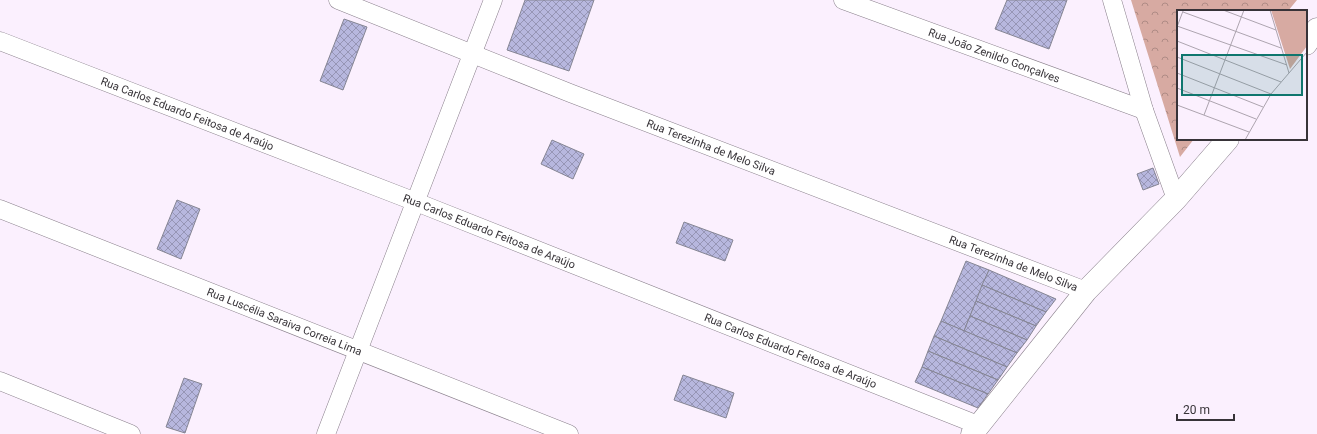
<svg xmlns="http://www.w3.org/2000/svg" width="1317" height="434" font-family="Roboto,sans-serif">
  <defs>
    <pattern id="forest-crowns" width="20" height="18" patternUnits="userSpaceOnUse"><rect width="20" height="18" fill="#d7aaa2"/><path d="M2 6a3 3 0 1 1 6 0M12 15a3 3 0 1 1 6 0" fill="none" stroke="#af8b85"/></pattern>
    <pattern id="building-cross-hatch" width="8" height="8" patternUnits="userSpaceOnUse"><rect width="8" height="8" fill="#b7b7de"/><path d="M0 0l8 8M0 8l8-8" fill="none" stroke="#9695b5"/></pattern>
  </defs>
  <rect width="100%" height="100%" fill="#fbf0fe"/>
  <!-- forest -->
  <polygon fill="url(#forest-crowns)" points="1131,0 1297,0 1288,11 1178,11 1178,139 1194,139 1180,157"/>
  <!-- building -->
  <g fill="url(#building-cross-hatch)" stroke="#858593">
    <polygon points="525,0 594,0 569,71 507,50"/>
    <polygon points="1007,0 1067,0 1049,49 995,29"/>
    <polygon points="344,19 367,27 343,90 320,81"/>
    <polygon points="552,140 584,154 573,179 541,164"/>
    <polygon points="1153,168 1159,184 1143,190 1137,174"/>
    <polygon points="177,200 200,209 181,259 157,249"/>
    <polygon points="684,222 733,240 725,261 676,243"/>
    <polygon points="966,261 989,270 964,331 941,321"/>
    <polygon points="989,270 1056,299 1046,312 982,285"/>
    <polygon points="982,285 1046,312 1036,326 976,301"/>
    <polygon points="976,301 1036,326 1027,340 970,316"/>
    <polygon points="970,316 1027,340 1017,353 964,331"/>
    <polygon points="941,321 1017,353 1007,367 934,336"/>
    <polygon points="934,336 1007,367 998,380 928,351"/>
    <polygon points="928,351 998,380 988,394 922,367"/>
    <polygon points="922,367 988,394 978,408 915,382"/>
    <polygon points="683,375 734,393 726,418 674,400"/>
    <polygon points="184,378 202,384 185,433 166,427"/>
  </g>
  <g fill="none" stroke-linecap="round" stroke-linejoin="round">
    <!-- minor casing -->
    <g stroke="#8a808c" stroke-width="19">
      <g id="minor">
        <path id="s1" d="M338 0 570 93 1086 291"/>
        <path id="s2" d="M843 0 1144 110"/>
        <polyline points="1112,0 1144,110 1176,199"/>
        <path id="s3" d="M0 41 416 202 978 425"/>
        <path id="s4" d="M0 209 569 434"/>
        <polyline points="0,381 131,434"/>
        <polyline points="326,434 493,0"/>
      </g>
    </g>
    <!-- tertiary casing -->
    <g stroke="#8a808c" stroke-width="23">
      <g id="tertiary">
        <polyline points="1306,44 1317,29"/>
        <polyline points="972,434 1086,291 1176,199 1228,139"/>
      </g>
    </g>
    <!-- minor -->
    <use href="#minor" stroke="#fff" stroke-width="18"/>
    <!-- tertiary -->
    <use href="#tertiary" stroke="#fff" stroke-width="22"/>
  </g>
  <g text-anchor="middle" stroke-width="4" stroke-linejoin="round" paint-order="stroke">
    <!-- street labels -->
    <g font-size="11" fill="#373338" stroke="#fbf0fe">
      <text dy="4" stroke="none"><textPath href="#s2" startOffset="161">Rua João Zenildo Gonçalves</textPath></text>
      <text dy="4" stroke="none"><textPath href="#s3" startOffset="201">Rua Carlos Eduardo Feitosa de Araújo</textPath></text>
      <text dy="4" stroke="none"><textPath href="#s1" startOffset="401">Rua Terezinha de Melo Silva</textPath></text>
      <text dy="4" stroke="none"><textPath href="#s3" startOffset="525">Rua Carlos Eduardo Feitosa de Araújo</textPath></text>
      <text dy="4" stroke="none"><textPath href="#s1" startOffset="725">Rua Terezinha de Melo Silva</textPath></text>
      <text dy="4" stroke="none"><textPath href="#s4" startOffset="306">Rua Luscélia Saraiva Correia Lima</textPath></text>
      <text dy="4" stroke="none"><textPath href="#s3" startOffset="849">Rua Carlos Eduardo Feitosa de Araújo</textPath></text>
    </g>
  </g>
  <!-- overview -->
  <g transform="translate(1177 10)">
    <rect width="130" height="130" fill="#fbf0fe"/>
    <path d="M94 0H130V36L113 59Z" fill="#d7aaa2"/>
    <path fill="none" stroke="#ada4af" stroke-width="1" d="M46 0 99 20M93 0 112 63M6 2 104 38M0 16 110 55M0 17 6 1M0 31 104 72M0 47 94 84M0 63 86 97M0 78 79 109M0 95 72 122M27 105 67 0M68 130 94 84 130 42"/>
    <path fill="#0f766e" fill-opacity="0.15" stroke="#0f766e" stroke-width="2" d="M5 45H125V85H5Z"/>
    <rect width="130" height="130" fill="none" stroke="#373338" stroke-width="2"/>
  </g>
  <!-- scale -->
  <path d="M1177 414v6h57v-6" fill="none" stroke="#373338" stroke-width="2"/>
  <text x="1183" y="414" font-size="12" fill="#373338" stroke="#fbf0fe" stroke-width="3" paint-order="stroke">20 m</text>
</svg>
